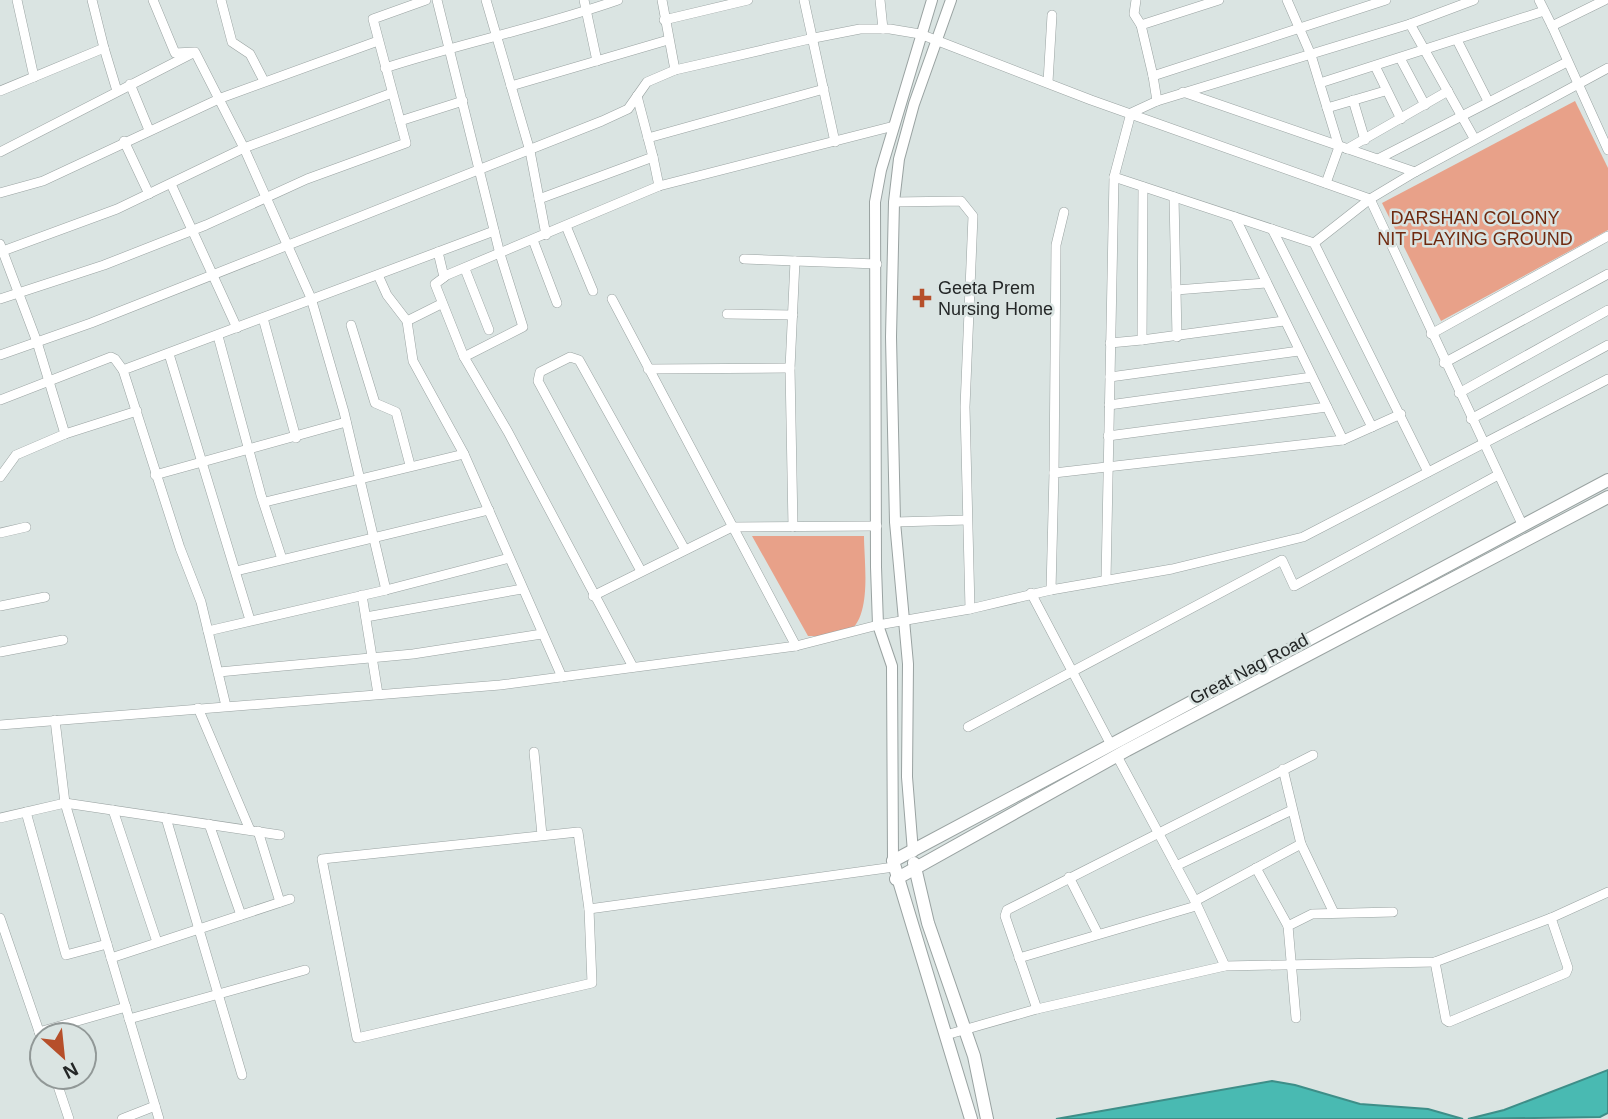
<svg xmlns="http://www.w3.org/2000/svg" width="1608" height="1119" font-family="Arial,sans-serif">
  <rect width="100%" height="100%" fill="#dae4e2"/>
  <!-- green -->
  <g fill="#e8a189">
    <polygon points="1575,101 1608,168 1608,230 1441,321 1382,203"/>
    <path d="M752 536H864C864 562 873 620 846 633 836 637 819 636 808 636Z"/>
  </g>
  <!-- water -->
  <g fill="#49bab2" stroke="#3e8e88" stroke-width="2">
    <polygon points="1608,1070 1608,1113 1600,1117 1468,1119 1504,1110"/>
    <polygon points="1272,1081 1295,1085 1360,1104 1428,1109 1463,1119 1056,1119"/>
  </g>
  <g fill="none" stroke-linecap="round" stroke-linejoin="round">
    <!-- minor casing -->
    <g stroke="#99a2a1" stroke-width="10">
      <g id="minor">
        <polyline points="17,0 34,77"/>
        <polyline points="153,0 175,53 195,52 244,148 311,298 344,412 386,590"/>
        <polyline points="221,0 232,42 250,54 264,81"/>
        <polyline points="437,0 500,254 523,327 464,357"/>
        <polyline points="486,0 530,151 546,235"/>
        <polyline points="584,0 597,61"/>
        <polyline points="662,0 675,70"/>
        <polyline points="804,0 835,142"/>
        <polyline points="880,0 883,29"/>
        <polyline points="1136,0 1134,14 1141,25"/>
        <polyline points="1287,0 1311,55 1339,147 1326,183"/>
        <polyline points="1539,0 1552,26 1605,0"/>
        <polyline points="664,20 748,0"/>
        <polyline points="1410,24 1474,138"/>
        <polyline points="1552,26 1608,150"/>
        <polyline points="1457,40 1488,101"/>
        <polyline points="104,48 117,91"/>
        <polyline points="1400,58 1425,105"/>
        <polyline points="1375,66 1401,119"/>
        <path d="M385 68C462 43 541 27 618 0"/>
        <polyline points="1153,76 1141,25 1219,0"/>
        <polyline points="1048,82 1052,15"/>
        <polyline points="1320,83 1544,11"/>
        <polyline points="130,84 149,130"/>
        <polyline points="511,86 668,40"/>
        <polyline points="0,91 104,48 92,0"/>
        <polyline points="1183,92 1415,172"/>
        <polyline points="1353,100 1365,140"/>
        <polyline points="1157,101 1153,76 1386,0"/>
        <polyline points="1327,108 1385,91"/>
        <polyline points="400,121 463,101"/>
        <polyline points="648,138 824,89"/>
        <polyline points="124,141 149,194"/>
        <polyline points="1347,149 1448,91"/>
        <polyline points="0,152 191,54"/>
        <polyline points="653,157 659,186"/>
        <polyline points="1378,159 1567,62"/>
        <polyline points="1114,177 1314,243 1428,472"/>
        <polyline points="171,184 237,328"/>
        <polyline points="0,193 43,181 221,98 378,41"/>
        <polyline points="1174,197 1177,337"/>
        <polyline points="539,199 653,157 637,96"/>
        <polyline points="894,202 961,201 973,216 965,407 970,609 1051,590"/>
        <polyline points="1235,217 1343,440"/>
        <polyline points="566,226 593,291"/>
        <polyline points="1272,229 1372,427"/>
        <polyline points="533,240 557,303"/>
        <polyline points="1314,243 1370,199 1415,172 1608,68"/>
        <polyline points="0,244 37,342 65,434 16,455 0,477"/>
        <polyline points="0,252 117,209 244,148 392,93"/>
        <polyline points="438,252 444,277"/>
        <polyline points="744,259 877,264"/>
        <polyline points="465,269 489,330"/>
        <polyline points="378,275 387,295 407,321 413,361 464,454 562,677"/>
        <polyline points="1176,290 1266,283"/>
        <polyline points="0,299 104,265 206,225 307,179 406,143 373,19 426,0"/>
        <polyline points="612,299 796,646"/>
        <polyline points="727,314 793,315"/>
        <polyline points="263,318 296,438"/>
        <polyline points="407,321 441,304"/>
        <polyline points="351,325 375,403 396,412 410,465"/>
        <polyline points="1431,334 1608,236"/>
        <polyline points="218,336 261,495 282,559"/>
        <polyline points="1142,340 1284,321"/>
        <polyline points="1110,343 1142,340 1143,187"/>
        <polyline points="169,354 250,620"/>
        <polyline points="0,355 91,323 602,121 628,109 647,82 675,70 814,38 860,29 890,29 920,34 1091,100 1370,199 1522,524"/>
        <polyline points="1444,363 1608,274"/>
        <polyline points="648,369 790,368"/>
        <polyline points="1110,377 1299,351"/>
        <polyline points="1459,393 1608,310"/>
        <polyline points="0,400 111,357 115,359 123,370"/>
        <polyline points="1109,405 1312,377"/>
        <polyline points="1401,414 1343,440 1054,473 1051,590 1172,569 1303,537 1608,379"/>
        <polyline points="1471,419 1608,345"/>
        <polyline points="65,434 137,411"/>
        <polyline points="1108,436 1327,407"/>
        <polyline points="1054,473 1056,245 1064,212"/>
        <polyline points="155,475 346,422"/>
        <polyline points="265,502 464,454"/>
        <polyline points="895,522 967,520"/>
        <polyline points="793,527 790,368 795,261"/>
        <polyline points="0,533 26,527"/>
        <polyline points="236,571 489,510"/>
        <polyline points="641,571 538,381 540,372 570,357 579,360 684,548"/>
        <polyline points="1106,580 1114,177 1131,113 1157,101 1410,24 1474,0"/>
        <polyline points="1031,593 1110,743"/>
        <polyline points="362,595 378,694"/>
        <polyline points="593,596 732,527 877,526"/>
        <polyline points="0,606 45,597"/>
        <polyline points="366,617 522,589"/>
        <polyline points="208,631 386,590 509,558"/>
        <polyline points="0,652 63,640"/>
        <polyline points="633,667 508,432 464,357 435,284 447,275 659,186 894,126"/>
        <polyline points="219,672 413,654 542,634"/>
        <polyline points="226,706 201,602 180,548 123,370 494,231"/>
        <polyline points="198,708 250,830"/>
        <polyline points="55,720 65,803 159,1119"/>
        <polyline points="0,725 500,685 796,646 878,625 970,609"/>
        <polyline points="968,727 1282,560 1294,586 1498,475"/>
        <polyline points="534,752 542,835"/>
        <polyline points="1117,756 1195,901 1225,966"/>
        <polyline points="1283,769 1301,844 1333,911"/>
        <polyline points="113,810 157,942"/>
        <polyline points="26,812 66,955 107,944"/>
        <polyline points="0,818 65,803 280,835"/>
        <polyline points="166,818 242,1075"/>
        <polyline points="209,824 241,915"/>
        <polyline points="258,831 280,902"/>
        <polygon points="578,832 589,909 592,983 357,1038 322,859"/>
        <polyline points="1176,866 1292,810"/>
        <polyline points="1256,868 1288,926"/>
        <polyline points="1069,877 1098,934"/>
        <polyline points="1195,901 1301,844"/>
        <polyline points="589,909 894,867"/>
        <polyline points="0,918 42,1040"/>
        <polyline points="111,958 290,899"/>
        <polyline points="1019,958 1196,906"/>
        <polyline points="1435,962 1446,1020 1449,1022 1566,973 1568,968 1551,918"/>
        <polyline points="1037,1009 1005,916 1007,910 1313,755"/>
        <polyline points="1296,1018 1288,926 1312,914 1393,912"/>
        <polyline points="129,1019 305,970"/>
        <polyline points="39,1032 126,1007"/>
        <polyline points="946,1035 1037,1009 1225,966 1435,962 1551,918 1608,892"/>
        <polyline points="55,1077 69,1119"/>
        <polyline points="122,1119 155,1106"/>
      </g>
    </g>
    <!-- tertiary casing -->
    <g stroke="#99a2a1" stroke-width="12">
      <g id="tertiary">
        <polyline points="913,852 907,777 908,664 895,522 891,337 894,202 899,159 914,104 951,0"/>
        <polyline points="893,861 892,666 878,625 876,567 875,202 881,170 932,0"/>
      </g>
    </g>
    <!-- secondary casing -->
    <g stroke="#99a2a1" stroke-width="14">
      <g id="secondary">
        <polyline points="914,863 928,923 974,1056 987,1119"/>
        <polyline points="896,879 1127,750 1608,497"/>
        <polyline points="971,1119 893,861 1608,480"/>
      </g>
    </g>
    <!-- minor -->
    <use href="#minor" stroke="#fff" stroke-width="9"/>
    <!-- tertiary -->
    <use href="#tertiary" stroke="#fff" stroke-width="10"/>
    <!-- secondary -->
    <use href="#secondary" stroke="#fff" stroke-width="12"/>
  </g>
  <!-- markers -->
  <path fill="#b64f2a" stroke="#dae4e2" stroke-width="2.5" d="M918.5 287.5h7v7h7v7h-7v7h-7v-7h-7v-7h7z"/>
  <g text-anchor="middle" stroke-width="5" stroke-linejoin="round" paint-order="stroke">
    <!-- park labels -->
    <g font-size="18" fill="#6e290f" stroke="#dae4e2">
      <text x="1475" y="224">DARSHAN COLONY<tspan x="1475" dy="21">NIT PLAYING GROUND</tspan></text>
    </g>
    <!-- poi labels -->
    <g font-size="18" fill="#242727" stroke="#dae4e2" text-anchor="start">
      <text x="938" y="294">Geeta Prem<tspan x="938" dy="21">Nursing Home</tspan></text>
    </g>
    <!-- street labels -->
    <g font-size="18" fill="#242727" stroke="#dae4e2">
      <text transform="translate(1249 669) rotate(-28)" y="6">Great Nag Road</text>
    </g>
  </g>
  <!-- north arrow -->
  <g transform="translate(63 1056) rotate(153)"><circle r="33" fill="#dae4e2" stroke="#919897" stroke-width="2"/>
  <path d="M0-5L12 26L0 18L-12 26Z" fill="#b64f2a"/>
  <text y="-10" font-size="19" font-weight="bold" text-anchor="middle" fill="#242727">N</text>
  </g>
</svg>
